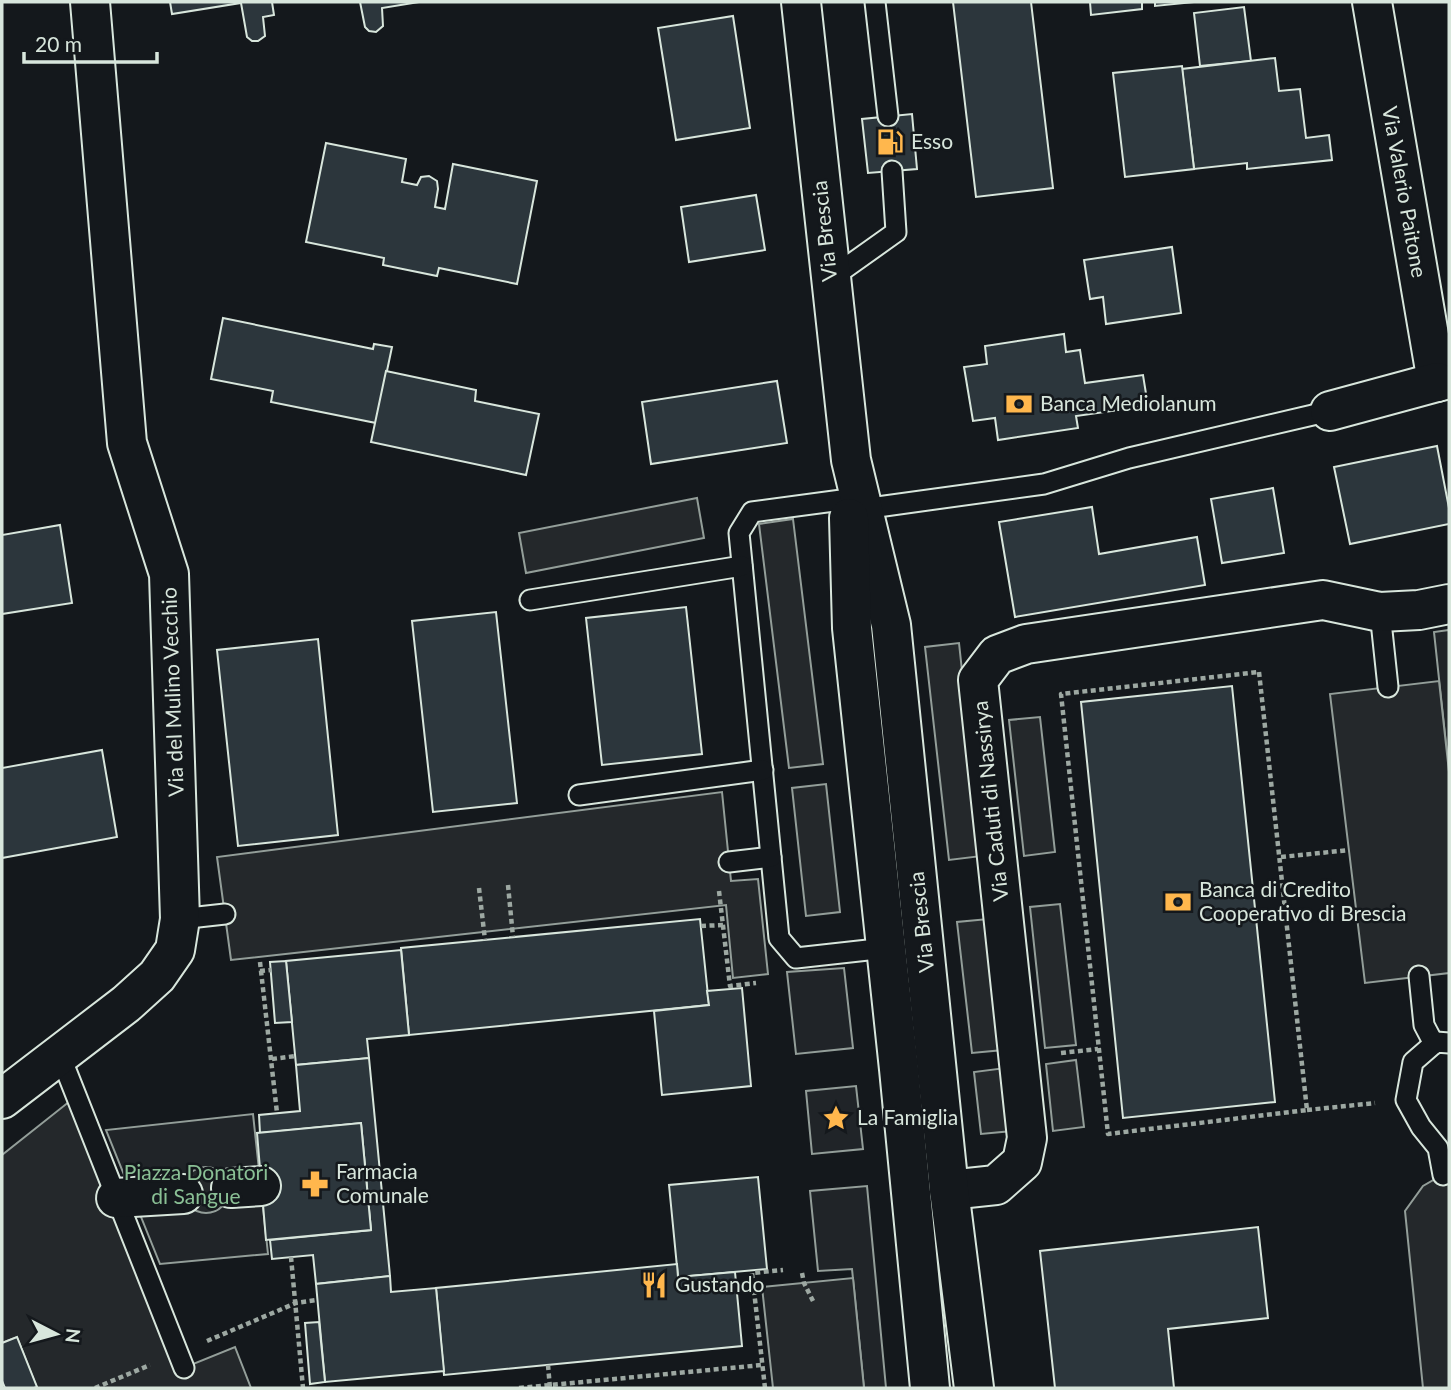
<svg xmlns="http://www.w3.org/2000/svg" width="1451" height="1390" font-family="Lato,sans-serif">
  <rect width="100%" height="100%" fill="#14181c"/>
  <!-- green -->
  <g fill="#202428" stroke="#939e99" stroke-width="2">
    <polygon points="1449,630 1449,772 1434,632"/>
    <polygon points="844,968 853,1048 796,1054 787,972"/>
    <polygon points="856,1086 863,1149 812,1154 806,1091"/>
    <polygon points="253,1114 268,1254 160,1264 106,1130"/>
    <polygon points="867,1186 886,1388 864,1388 852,1269 818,1271 810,1191"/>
  </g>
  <!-- parking -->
  <g fill="#24282b" stroke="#939e99" stroke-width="2">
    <polygon points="697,498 704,538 526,573 519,533"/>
    <polygon points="793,519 823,764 789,768 759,524"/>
    <polygon points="959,643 982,856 949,860 925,647"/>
    <polygon points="1439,681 1449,772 1449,973 1365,983 1330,694"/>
    <polygon points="1040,717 1055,852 1024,856 1009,720"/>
    <polygon points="826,784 840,912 806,916 792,788"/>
    <polygon points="722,792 731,881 758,879 768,974 733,978 726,905 231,960 217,857"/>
    <polygon points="1060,904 1076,1045 1045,1048 1030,907"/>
    <polygon points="988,919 1003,1050 972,1053 957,922"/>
    <polygon points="1076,1060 1084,1127 1053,1131 1046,1064"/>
    <polygon points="1005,1068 1012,1131 981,1134 974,1072"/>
    <polygon points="70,1101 176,1371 235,1347 251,1388 37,1388 17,1337 2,1343 2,1155"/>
    <circle cx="206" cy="1190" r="23"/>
    <polygon points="1449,1171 1449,1388 1423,1388 1405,1211 1423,1186"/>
    <polygon points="853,1278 864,1388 773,1388 762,1287"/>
  </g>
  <!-- building -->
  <g fill="#2c363c" stroke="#d8e6dc" stroke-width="2">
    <polygon points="170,2 272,2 274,15 263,17 265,36 258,41 252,41 247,37 241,3 172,14"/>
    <polygon points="360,2 419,2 382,8 383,26 376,32 369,31 365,27"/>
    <polygon points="953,2 1031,2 1053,188 976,197"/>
    <polygon points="1090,2 1142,2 1142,9 1091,15"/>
    <polygon points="1155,2 1194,2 1155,6"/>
    <polygon points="1244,7 1251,61 1200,66 1194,13"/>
    <polygon points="733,16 750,128 676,140 658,28"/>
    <polygon points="1275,58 1279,91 1300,89 1306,138 1329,135 1332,160 1247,169 1247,163 1194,169 1182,69"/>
    <polygon points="1182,66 1194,169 1125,177 1113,73"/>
    <polygon points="912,114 917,169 868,173 862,119"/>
    <polygon points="326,143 406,159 402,182 417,185 421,177 429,176 437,181 438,189 435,207 445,209 453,164 537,181 517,284 439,268 437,276 383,265 384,258 306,242"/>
    <polygon points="756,195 765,250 689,262 681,207"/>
    <polygon points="1172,247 1181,313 1106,324 1103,297 1090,299 1084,260"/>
    <polygon points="223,318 373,349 374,344 392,347 376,423 271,402 273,391 211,379"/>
    <polygon points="1064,334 1066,352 1080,350 1085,383 1143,375 1148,406 1076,416 1078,428 998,440 995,418 973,421 964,367 987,364 985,346"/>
    <polygon points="386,371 476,390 475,401 539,414 526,475 371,442"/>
    <polygon points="777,381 787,443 651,464 642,402"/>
    <polygon points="1437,446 1449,508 1449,524 1350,544 1334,467"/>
    <polygon points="1273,488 1284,553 1222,563 1211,499"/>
    <polygon points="1092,507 1099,554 1197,537 1205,585 1015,617 999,522"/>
    <polygon points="60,525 72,603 2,614 2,535"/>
    <polygon points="686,607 702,754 602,765 586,618"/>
    <polygon points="496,612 517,803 433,812 412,621"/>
    <polygon points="318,639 338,835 238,846 217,650"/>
    <polygon points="1232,686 1275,1102 1123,1118 1081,702"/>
    <polygon points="102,750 117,837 2,858 2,768"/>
    <polygon points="700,919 709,1005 409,1035 401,948"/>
    <polygon points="401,950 409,1035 367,1039 369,1058 296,1065 286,961"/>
    <polygon points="286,961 292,1022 275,1023 270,962"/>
    <polygon points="742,988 751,1086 662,1095 654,1011 709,1005 707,991"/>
    <polygon points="369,1058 390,1276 316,1284 313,1255 272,1259 270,1240 371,1230 361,1123 260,1133 259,1115 300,1111 296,1065"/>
    <polygon points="361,1123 371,1230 266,1240 257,1133"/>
    <polygon points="758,1177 767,1269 678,1277 669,1185"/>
    <polygon points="1258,1227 1268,1318 1168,1329 1174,1388 1055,1388 1040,1251"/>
    <polygon points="677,1264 678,1277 735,1272 742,1346 444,1375 436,1288"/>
    <polygon points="390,1276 391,1292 436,1288 444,1371 325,1382 316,1284"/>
    <polygon points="319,1322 325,1382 310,1384 305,1323"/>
    <polygon points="17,1337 37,1387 34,1388 5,1388 2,1381 2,1343"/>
  </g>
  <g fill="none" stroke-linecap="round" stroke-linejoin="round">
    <!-- lane casing -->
    <g stroke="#d8e6dc" stroke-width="23">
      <g id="lane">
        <polyline points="875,2 888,116"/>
        <polyline points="830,279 896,232 892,171"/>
        <polyline points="849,499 752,512 739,533 779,938 796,958 886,948"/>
        <polyline points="863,509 1044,484 1129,458 1330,411"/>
        <polyline points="530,600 742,566"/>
        <polyline points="1380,612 1388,687"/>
        <polyline points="579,795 763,770"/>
        <polyline points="729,862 771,857"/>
        <polyline points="180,919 225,914"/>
        <polyline points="1419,976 1424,1025 1434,1044"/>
        <polyline points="60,1055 184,1368"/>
        <polyline points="1443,1175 1438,1148 1421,1127 1406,1100 1413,1062 1436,1042 1449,1043"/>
      </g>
    </g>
    <!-- street casing -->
    <g stroke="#d8e6dc" stroke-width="42">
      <g id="street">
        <polyline points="1372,2 1437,382 1449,379"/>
        <polyline points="1330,411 1437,382"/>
        <polyline points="2,1099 126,1004 157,976 175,950 180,919 169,574 127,443 90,2"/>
        <polyline points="231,1188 261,1186"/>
        <polyline points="949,1190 996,1185 1022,1162 1027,1138 978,680 997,655 1026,644 1323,600 1380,612 1419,610 1449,604"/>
        <polyline points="116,1198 183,1194"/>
      </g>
    </g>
    <!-- secondary casing -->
    <g stroke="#d8e6dc" stroke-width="42">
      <g id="secondary">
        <polyline points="801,2 851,460 891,625 949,1190 974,1388"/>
        <polyline points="849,518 852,628 899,1069 930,1388"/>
      </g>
    </g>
    <!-- path -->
    <g stroke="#9da8a2" stroke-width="4.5" stroke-dasharray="5 3.5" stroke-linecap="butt">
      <polygon points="1259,672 1307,1110 1108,1134 1061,694"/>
      <polyline points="1281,857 1349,850"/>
      <polyline points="508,885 513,937"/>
      <polyline points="479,888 485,940"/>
      <polyline points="719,891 730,986 756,983"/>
      <polyline points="701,926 723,925"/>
      <polyline points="260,962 277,1113"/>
      <polyline points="260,971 271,970"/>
      <polyline points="1061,1053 1098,1049"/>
      <polyline points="272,1059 296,1056"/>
      <polyline points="1307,1110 1375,1103"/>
      <polyline points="291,1257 303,1388"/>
      <polyline points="802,1273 804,1283 813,1301"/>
      <polyline points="207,1341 296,1303 317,1300"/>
      <polyline points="548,1365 550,1388"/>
      <polyline points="95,1388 150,1365"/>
      <polyline points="519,1388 762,1365"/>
      <polyline points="765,1388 752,1273 783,1270"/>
    </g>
    <!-- lane -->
    <use href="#lane" stroke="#14181c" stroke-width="19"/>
    <!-- street -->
    <use href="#street" stroke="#14181c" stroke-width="38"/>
    <!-- secondary -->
    <use href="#secondary" stroke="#14181c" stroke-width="38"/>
  </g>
  <!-- icons -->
  <defs>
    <g id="fuel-bare" transform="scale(2.1)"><path d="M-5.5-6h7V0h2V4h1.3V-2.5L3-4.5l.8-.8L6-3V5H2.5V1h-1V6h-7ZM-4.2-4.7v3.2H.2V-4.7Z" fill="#ffb74d" stroke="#14181c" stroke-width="2.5" paint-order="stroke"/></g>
    <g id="bank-bare" transform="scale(2.1)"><path d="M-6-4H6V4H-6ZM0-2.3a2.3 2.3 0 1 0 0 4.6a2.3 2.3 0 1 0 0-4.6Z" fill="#ffb74d" stroke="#14181c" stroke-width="2.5" paint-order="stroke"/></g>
    <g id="sight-bare" transform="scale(2.1)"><path d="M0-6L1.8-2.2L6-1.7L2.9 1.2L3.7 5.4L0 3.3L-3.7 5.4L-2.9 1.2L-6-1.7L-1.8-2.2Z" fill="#ffb74d" stroke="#14181c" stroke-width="2.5" paint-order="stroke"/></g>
    <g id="pharmacy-bare" transform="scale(2.1)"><path d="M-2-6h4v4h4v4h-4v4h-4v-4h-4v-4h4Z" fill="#ffb74d" stroke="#14181c" stroke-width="2.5" paint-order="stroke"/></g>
    <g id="restaurant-bare" transform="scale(2.1)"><path d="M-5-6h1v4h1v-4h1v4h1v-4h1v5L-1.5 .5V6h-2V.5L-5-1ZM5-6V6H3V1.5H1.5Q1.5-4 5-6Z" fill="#ffb74d" stroke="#14181c" stroke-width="2.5" paint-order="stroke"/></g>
  </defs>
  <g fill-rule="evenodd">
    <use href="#fuel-bare" x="890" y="142"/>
    <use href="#bank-bare" x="1019" y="404"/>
    <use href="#bank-bare" x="1178" y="902"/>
    <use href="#sight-bare" x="836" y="1118"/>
    <use href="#pharmacy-bare" x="315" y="1184"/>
    <use href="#restaurant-bare" x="654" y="1285"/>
  </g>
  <g text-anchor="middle" stroke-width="5" stroke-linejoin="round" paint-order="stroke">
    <!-- poi labels -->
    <g font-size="21" fill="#d8e6dc" stroke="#14181c" text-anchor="start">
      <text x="911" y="149">Esso</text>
      <text x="1040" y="411">Banca Mediolanum</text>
      <text x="1199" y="897">Banca di Credito<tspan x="1199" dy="24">Cooperativo di Brescia</tspan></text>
      <text x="857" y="1125">La Famiglia</text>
      <text x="336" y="1179">Farmacia<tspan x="336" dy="24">Comunale</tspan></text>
      <text x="675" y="1292">Gustando</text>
    </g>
    <!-- street labels -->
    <g font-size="21" fill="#d8e6dc" stroke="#14181c">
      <text transform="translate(1404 192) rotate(80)" y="7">Via Valerio Paitone</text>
      <text transform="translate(825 231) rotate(-96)" y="7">Via Brescia</text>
      <text transform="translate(173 692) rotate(-92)" y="7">Via del Mulino Vecchio</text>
      <text transform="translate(991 801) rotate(-96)" y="7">Via Caduti di Nassirya</text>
      <text transform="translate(922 922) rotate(-96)" y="7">Via Brescia</text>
    </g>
    <!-- park labels -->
    <g font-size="21" fill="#8ac095" stroke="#14181c">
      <text x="196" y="1180">Piazza Donatori<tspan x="196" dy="24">di Sangue</tspan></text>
    </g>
  </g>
  <!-- border -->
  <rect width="1451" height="1390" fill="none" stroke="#d8e6dc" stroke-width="7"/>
  <!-- north arrow -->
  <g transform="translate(56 1334) rotate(96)" stroke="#14181c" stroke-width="5" paint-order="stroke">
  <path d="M0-5L12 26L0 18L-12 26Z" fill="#d8e6dc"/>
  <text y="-10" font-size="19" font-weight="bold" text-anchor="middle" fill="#d8e6dc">N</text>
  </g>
  <!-- scale -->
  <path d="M24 52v10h133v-10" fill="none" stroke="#d8e6dc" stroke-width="3.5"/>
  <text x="35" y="52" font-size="21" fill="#d8e6dc" stroke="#14181c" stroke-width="5" paint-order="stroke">20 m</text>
</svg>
